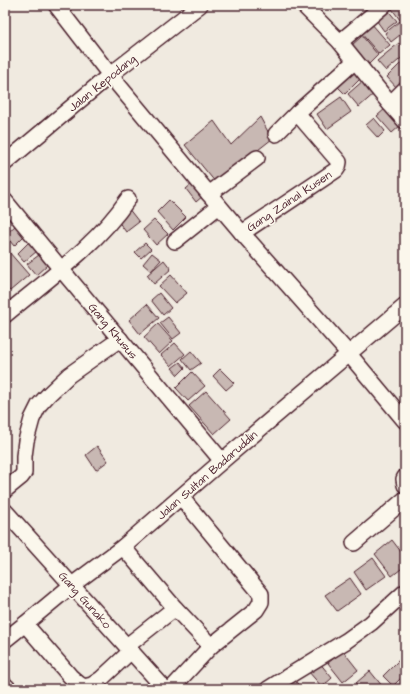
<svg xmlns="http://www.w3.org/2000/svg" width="410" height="694" font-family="'Architects Daughter',sans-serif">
  <rect width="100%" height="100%" fill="#f0eae0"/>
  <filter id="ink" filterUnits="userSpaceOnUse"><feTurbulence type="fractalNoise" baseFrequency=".025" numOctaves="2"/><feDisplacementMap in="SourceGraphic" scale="8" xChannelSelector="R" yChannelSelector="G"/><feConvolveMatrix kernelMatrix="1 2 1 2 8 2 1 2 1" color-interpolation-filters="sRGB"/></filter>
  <g filter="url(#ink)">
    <!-- building -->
    <g fill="#c8b8b3" stroke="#4a1f2b">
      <polygon points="391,5 405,5 405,16 400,20 390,6"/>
      <polygon points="386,8 397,21 384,31 374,17"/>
      <polygon points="400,21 405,28 405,31 391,42 385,33"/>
      <polygon points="371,23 390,45 379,54 360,32"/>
      <polygon points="362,36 378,55 369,64 352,45"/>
      <polygon points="399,43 405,50 405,55 386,71 377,61"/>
      <polygon points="405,59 405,80 397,88 387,77"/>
      <polygon points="352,69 361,78 345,94 336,85"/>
      <polygon points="365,79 376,92 359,107 348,94"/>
      <polygon points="341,97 351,112 327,129 317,114"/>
      <polygon points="386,108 401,125 392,133 377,116"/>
      <polygon points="260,117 272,139 216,183 185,145 214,121 231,145"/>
      <polygon points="374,118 385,131 378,138 366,125"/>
      <polygon points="194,182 204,195 196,202 186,189"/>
      <polygon points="169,200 186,217 173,230 157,212"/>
      <polygon points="128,208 139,222 126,232 115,217"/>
      <polygon points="154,220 168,234 156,245 143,230"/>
      <polygon points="16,225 25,235 14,246 5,235"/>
      <polygon points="29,242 37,251 24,262 17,254"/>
      <polygon points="145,243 151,249 141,258 135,252"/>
      <polygon points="9,252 29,275 10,291 5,286 5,256"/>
      <polygon points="152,253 161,260 151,271 143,264"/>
      <polygon points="39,255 47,265 36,275 27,264"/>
      <polygon points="164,260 171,269 154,284 147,275"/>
      <polygon points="171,275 187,293 175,303 159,286"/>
      <polygon points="159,293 171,308 163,315 151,300"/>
      <polygon points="147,304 159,318 140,334 129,320"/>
      <polygon points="168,317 181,333 173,339 160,323"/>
      <polygon points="158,324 173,341 159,354 144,337"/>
      <polygon points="175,343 185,354 171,366 161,355"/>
      <polygon points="191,351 201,363 191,370 182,359"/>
      <polygon points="180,362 185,368 178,375 172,368"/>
      <polygon points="220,369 234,383 226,390 213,376"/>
      <polygon points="192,372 205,386 188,401 176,388"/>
      <polygon points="206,391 231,419 214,434 189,406"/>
      <polygon points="97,446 108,461 96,470 86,455"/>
      <polygon points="392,540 405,557 405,566 392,576 375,554"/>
      <polygon points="373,558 386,576 366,590 354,572"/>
      <polygon points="350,578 361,594 337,611 325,595"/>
      <polygon points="343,651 358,670 343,682 328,663"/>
      <polygon points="401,658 405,662 405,674 393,686 383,676"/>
      <polygon points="319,662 332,678 322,687 308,671"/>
      <polygon points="370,671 383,687 381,689 362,689 356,683"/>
      <polygon points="292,677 302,689 284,689 282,685"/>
    </g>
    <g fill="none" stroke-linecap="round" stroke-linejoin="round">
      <!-- minor casing -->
      <g stroke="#4a1f2b" stroke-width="18">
        <g id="minor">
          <polyline points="56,5 110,75 209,194 242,233 349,354 405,421"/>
          <polyline points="303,5 340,42 390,104 405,121"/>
          <polyline points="340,42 384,5"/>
          <polyline points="390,104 405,89"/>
          <polyline points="276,134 297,113 355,61"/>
          <polyline points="5,163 110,75 200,5"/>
          <polyline points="209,194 257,158"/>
          <polyline points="5,201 61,269 222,461"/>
          <polyline points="242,233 336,170 338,167 339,162 297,113"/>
          <polyline points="175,241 219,206"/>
          <path d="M5 315C48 279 96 246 128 199"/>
          <polyline points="405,477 404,479 405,485"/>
          <polyline points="5,490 21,477 24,473 24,456 26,441 32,419 39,405 49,394 69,375 120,339"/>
          <polyline points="181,497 261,594 261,602 256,610 211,646"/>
          <polyline points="5,511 165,689"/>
          <polyline points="354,543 405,499"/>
          <polyline points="123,547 175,608 211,646 173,687"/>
          <polyline points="25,624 70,676 79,684 84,687 92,685 101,679 131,651"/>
          <polyline points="5,640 25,624 72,585 123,547 222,461 405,306"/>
          <polyline points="132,642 175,608"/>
          <polyline points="5,685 9,689"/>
          <polyline points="268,689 287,677 346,641 371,623 405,592"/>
        </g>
      </g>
      <!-- minor -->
      <use href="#minor" stroke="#fbf7ec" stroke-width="15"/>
    </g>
  </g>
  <g text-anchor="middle" stroke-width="3.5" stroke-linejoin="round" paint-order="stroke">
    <!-- street labels -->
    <g font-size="12" fill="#4a1f2b" stroke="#fbf7ec">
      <text transform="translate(102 83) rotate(-39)" y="4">Jalan Kepodang</text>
      <text transform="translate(289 201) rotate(-34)" y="4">Gang Zainal Kusen</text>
      <text transform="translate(113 331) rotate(50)" y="4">Gang Khusus</text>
      <text transform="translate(207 475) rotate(-41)" y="4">Jalan Sultan Badaruddin</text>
      <text transform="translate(85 600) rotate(48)" y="4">Gang Gunako</text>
    </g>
  </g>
  <!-- margin -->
  <rect width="410" height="694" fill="none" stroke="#fbf7ec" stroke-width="20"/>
  <rect x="10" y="10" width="390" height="674" fill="none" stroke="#4a1f2b" stroke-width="1.5" filter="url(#ink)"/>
</svg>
